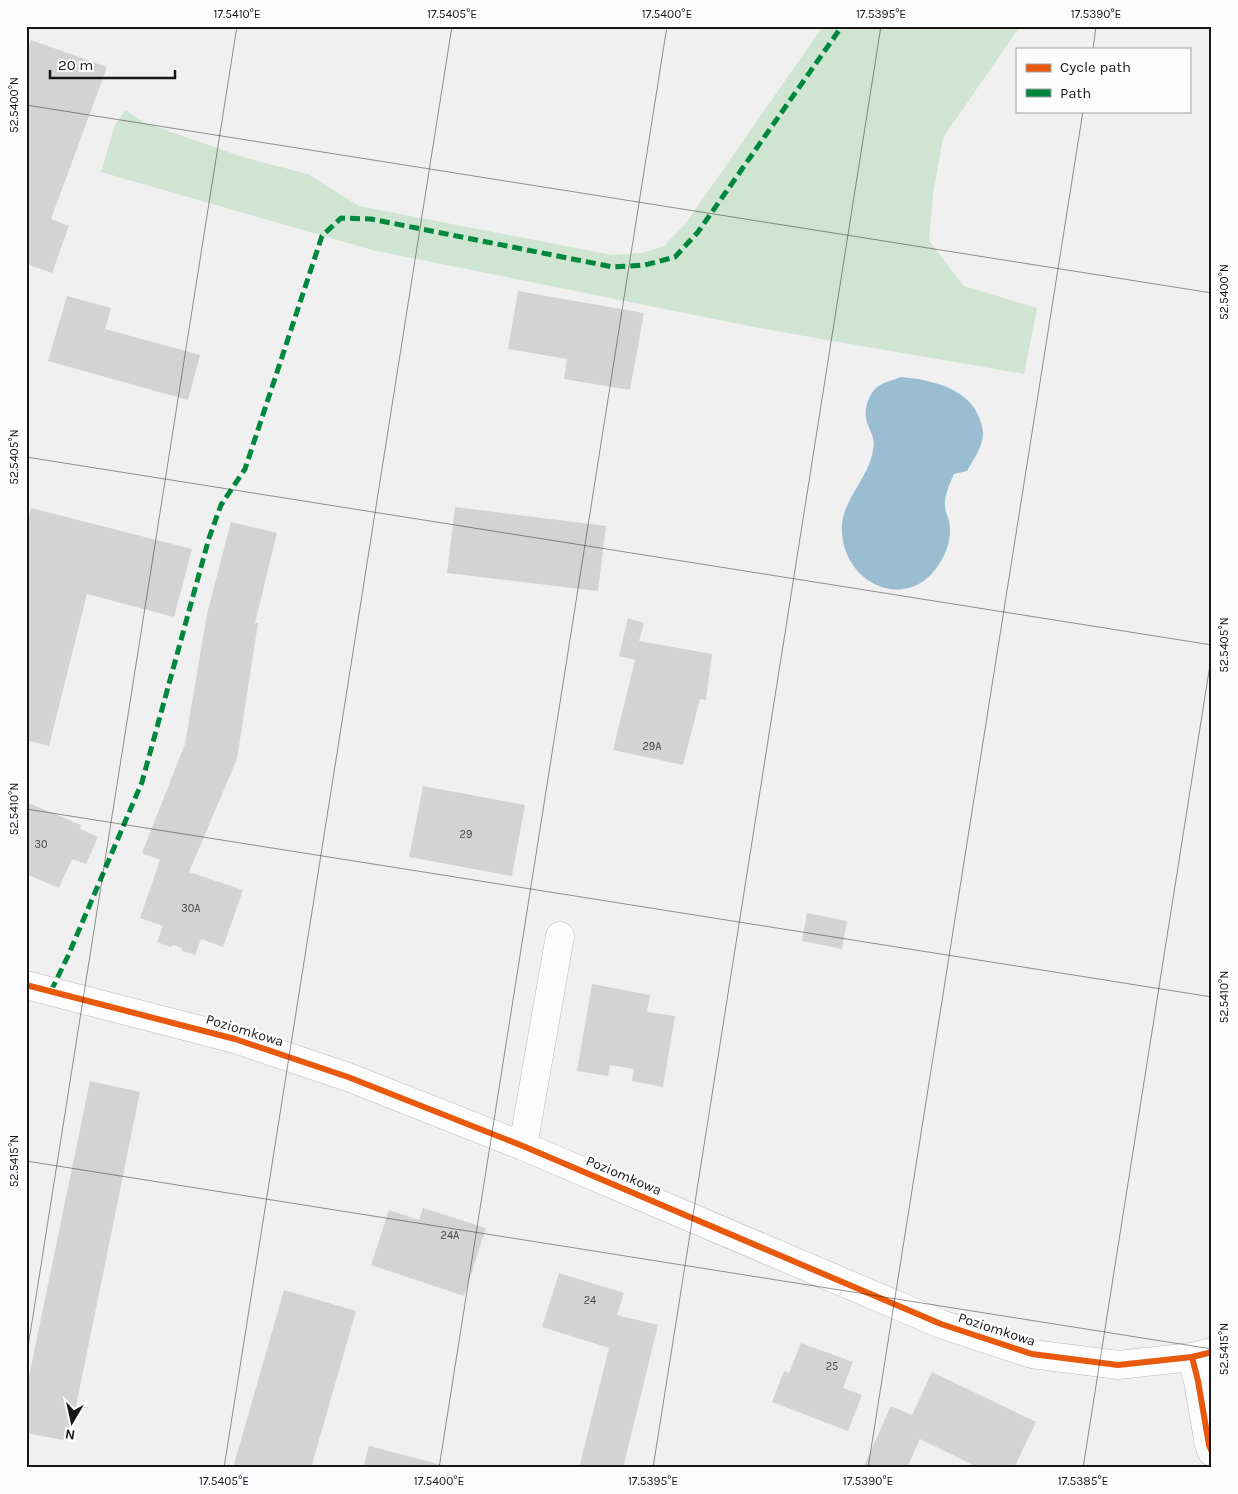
<svg xmlns="http://www.w3.org/2000/svg" width="1238" height="1494" font-family="Karla,sans-serif">
  <rect width="100%" height="100%" fill="#f0f0f1"/>
  <!-- green -->
  <polygon fill="#d0e5d1" points="823,26 1020,26 943,138 933,195 929,241 964,286 1037,308 1024,374 764,329 372,250 101,172 115,125 126,110 143,122 243,157 308,174 359,206 612,255 642,253 664,246 686,223"/>
  <!-- water -->
  <path fill="#9bbdd2" d="M901 377C935 380 978 390 983 432 984 445 973 460 967 471L954 474C950 483 944 496 945 506 945 511 948 516 949 521 952 533 948 550 941 561 909 617 838 583 842 524 844 500 867 478 872 455 876 437 872 437 867 422 863 411 868 396 876 388 882 382 894 380 901 377Z"/>
  <!-- building -->
  <g fill="#d3d3d3">
    <polygon points="31,40 107,67 51,219 69,226 52,273 26,264 26,54"/>
    <polygon points="518,291 644,313 630,390 564,379 567,359 508,349"/>
    <polygon points="67,296 111,308 105,329 200,355 188,400 48,361"/>
    <polygon points="455,507 606,526 598,591 447,573"/>
    <polygon points="31,508 192,549 174,617 87,594 49,746 26,740 26,526"/>
    <polygon points="231,522 277,533 255,623 258,623 237,759 189,872 243,890 223,947 201,939 195,955 183,951 181,948 174,945 170,947 157,942 163,926 140,918 160,860 142,853 185,744 207,614"/>
    <polygon points="628,618 644,623 639,641 712,654 706,700 700,699 683,765 613,750 635,660 619,656"/>
    <polygon points="423,786 525,805 512,876 409,857"/>
    <polygon points="26,802 81,825 80,829 98,837 86,864 72,859 59,888 26,874"/>
    <polygon points="807,913 847,921 842,949 802,941"/>
    <polygon points="592,984 650,995 647,1012 675,1016 663,1087 632,1081 634,1069 610,1065 608,1076 577,1071"/>
    <polygon points="90,1081 140,1092 69,1441 26,1433 26,1391"/>
    <polygon points="423,1208 486,1228 464,1296 371,1265 389,1210 419,1220"/>
    <polygon points="559,1273 624,1293 617,1315 658,1325 623,1468 579,1468 609,1348 542,1327"/>
    <polygon points="284,1290 356,1311 311,1468 233,1468"/>
    <polygon points="801,1343 853,1362 843,1388 862,1395 848,1431 772,1402 784,1371 789,1373"/>
    <polygon points="932,1372 1036,1422 1014,1468 979,1468 920,1439 907,1468 863,1468 891,1406 912,1415"/>
    <polygon points="369,1446 450,1467 450,1468 363,1468"/>
  </g>
  <g fill="none" stroke-linecap="round" stroke-linejoin="round">
    <!-- minor casing -->
    <g stroke="#bababa" stroke-width="29">
      <g id="minor">
        <polyline points="26,985 235,1039 348,1077 523,1146 941,1324 1032,1354 1118,1365 1192,1357 1212,1352"/>
        <polyline points="523,1146 560,936"/>
        <polyline points="1192,1357 1198,1381 1209,1445 1212,1452"/>
      </g>
    </g>
    <!-- minor -->
    <use href="#minor" stroke="#fdfdfd" stroke-width="28"/>
    <!-- quiet -->
    <polyline stroke="#00873e" stroke-width="5" stroke-dasharray="10 5" stroke-linecap="butt" points="51,991 68,956 142,782 209,538 221,505 245,469 322,236 341,218 371,219 613,267 645,265 675,257 698,232 842,26"/>
    <!-- cycleway casing -->
    <g stroke="#fdfdff" stroke-width="9">
      <g id="cycleway">
        <polyline points="26,985 235,1039 348,1077 523,1146 941,1324 1032,1354 1118,1365 1192,1357 1212,1352"/>
        <polyline points="1192,1357 1198,1381 1209,1445 1212,1452"/>
      </g>
    </g>
    <!-- cycleway -->
    <use href="#cycleway" stroke="#e8590c" stroke-width="6"/>
  </g>
  <!-- ticks -->
  <path fill="none" stroke="#171718" stroke-width="1" stroke-opacity="0.45" d="M1093 49 1096 26M26 105 1212 293M26 457 1212 645M26 809 1212 997M26 1161 1212 1349M26 1360 237 26M224 1468 452 26M439 1468 667 26M653 1468 881 26M868 1468 1083 111M1083 1468 1212 652"/>
  <g text-anchor="middle" stroke-width="5" stroke-linejoin="round" paint-order="stroke">
    <!-- number labels -->
    <g font-size="11" fill="#464647">
      <text x="652" y="750">29A</text>
      <text x="466" y="838">29</text>
      <text x="41" y="848">30</text>
      <text x="191" y="912">30A</text>
      <text x="450" y="1239">24A</text>
      <text x="590" y="1304">24</text>
      <text x="832" y="1370">25</text>
    </g>
    <!-- street labels -->
    <g font-size="14" fill="#171718" stroke="#fdfdff">
      <text transform="translate(245 1030) rotate(17)" y="5">Poziomkowa</text>
      <text transform="translate(624 1175) rotate(23)" y="5">Poziomkowa</text>
      <text transform="translate(997 1329) rotate(18)" y="5">Poziomkowa</text>
    </g>
  </g>
  <!-- border -->
  <rect width="1238" height="1494" fill="none" stroke="#fdfdff" stroke-width="55"/>
  <!-- legend -->
  <rect x="1016" y="48" width="175" height="65" fill="#fdfdff" stroke="#a1a1a3"/>
  <rect x="1026" y="64" width="25" height="8" fill="#e8590c" stroke="#a1a1a3"/>
  <text x="1060" y="72" font-size="15" fill="#171718">Cycle path</text>
  <rect x="1026" y="89" width="25" height="8" fill="#00873e" stroke="#a1a1a3"/>
  <text x="1060" y="98" font-size="15" fill="#171718">Path</text>
  <!-- north arrow -->
  <g transform="translate(72 1422) rotate(189)" stroke="#fdfdff" stroke-width="4" paint-order="stroke">
  <path d="M0-4L9 19L0 12L-9 19Z" fill="#171718"/>
  <text y="-8" font-size="14" font-weight="bold" text-anchor="middle" fill="#171718">N</text>
  </g>
  <!-- scale -->
  <path d="M50 70v8h125v-8" fill="none" stroke="#171718" stroke-width="2.5"/>
  <text x="58" y="70" font-size="15" fill="#171718" stroke="#fdfdff" stroke-width="4" paint-order="stroke">20 m</text>
  <rect x="28" y="28" width="1182" height="1438" fill="none" stroke="#171718" stroke-width="2"/>
  <g font-size="12" text-anchor="middle" fill="#171718">
    <text x="237" y="18">17.5410°E</text>
    <text x="452" y="18">17.5405°E</text>
    <text x="667" y="18">17.5400°E</text>
    <text x="881" y="18">17.5395°E</text>
    <text x="1096" y="18">17.5390°E</text>
    <text transform="translate(14 105) rotate(-90)" y="4">52.5400°N</text>
    <text transform="translate(1224 292) rotate(-90)" y="4">52.5400°N</text>
    <text transform="translate(14 457) rotate(-90)" y="4">52.5405°N</text>
    <text transform="translate(1224 645) rotate(-90)" y="4">52.5405°N</text>
    <text transform="translate(14 809) rotate(-90)" y="4">52.5410°N</text>
    <text transform="translate(1224 997) rotate(-90)" y="4">52.5410°N</text>
    <text transform="translate(14 1161) rotate(-90)" y="4">52.5415°N</text>
    <text transform="translate(1224 1349) rotate(-90)" y="4">52.5415°N</text>
    <text x="224" y="1485">17.5405°E</text>
    <text x="439" y="1485">17.5400°E</text>
    <text x="653" y="1485">17.5395°E</text>
    <text x="868" y="1485">17.5390°E</text>
    <text x="1083" y="1485">17.5385°E</text>
  </g>
</svg>
